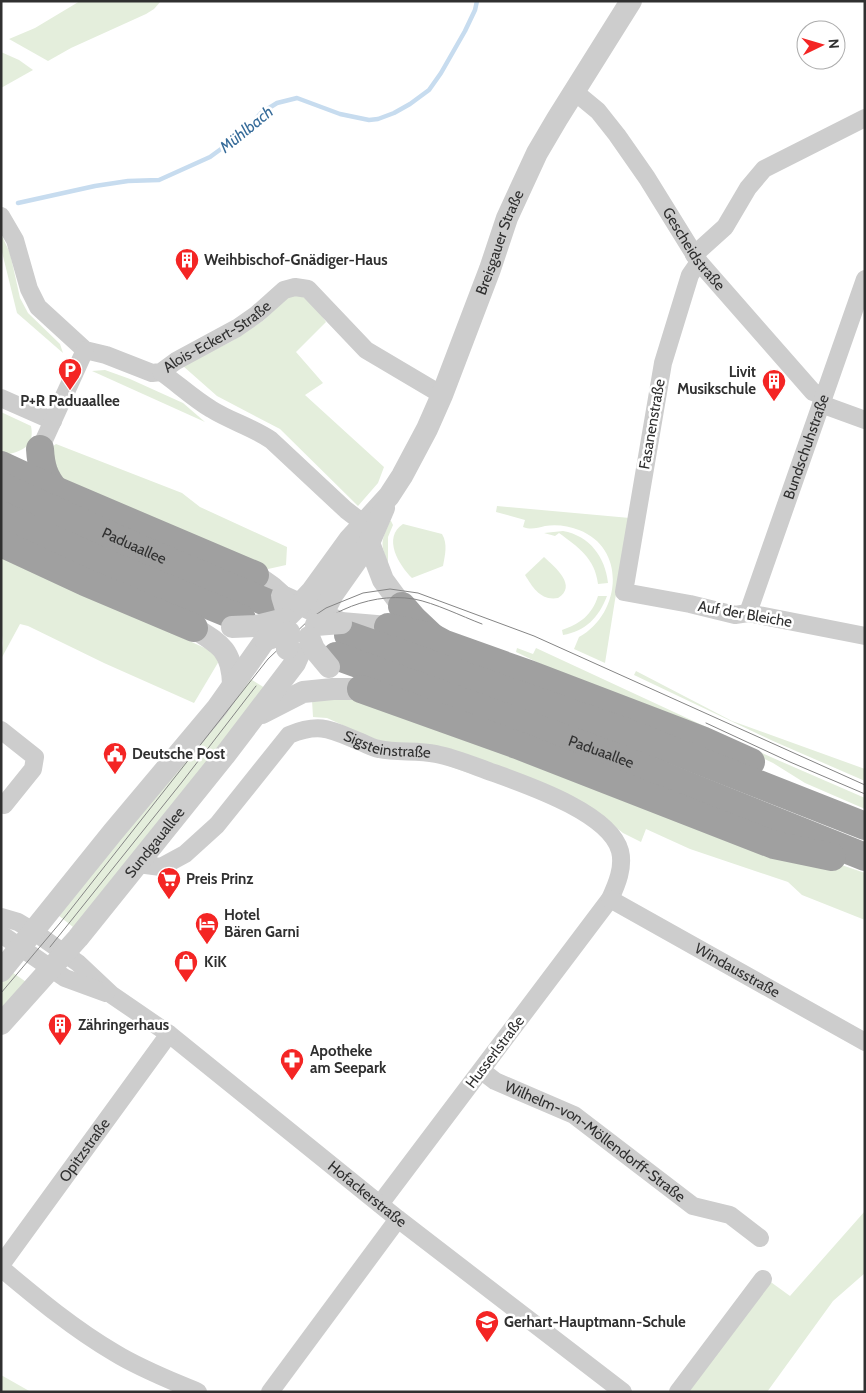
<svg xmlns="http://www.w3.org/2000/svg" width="866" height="1393" font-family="Cabin,sans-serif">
  <rect width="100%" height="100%" fill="#fff"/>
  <!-- green -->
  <g fill="#e4eedc">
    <polygon points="80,1 161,1 154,9 146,14 71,48 48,61 9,39 35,28"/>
    <polygon points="1,52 19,60 33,70 1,88"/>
    <polygon points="1,234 10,253 20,298 28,313 60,344 63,353 17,313 1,248"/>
    <polygon points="298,294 312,301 326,322 296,352 323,383 305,395 384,467 378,483 358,506 280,429 217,396 183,366 232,341 264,320 285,295"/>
    <polygon points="105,370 130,379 183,403 205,422 92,371"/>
    <path d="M1 412 31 426C34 441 28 449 13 453 8 454 6 456 1 453Z"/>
    <polygon points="56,444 182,493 200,507 287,547 286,565 268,569 60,482 48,450"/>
    <path d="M497 506 630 518 615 600 605 663 574 649 579 637C620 615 628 549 579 530 568 526 557 524 545 526 537 528 531 530 523 527L525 520 496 512Z"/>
    <path d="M390 521H391L393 525 388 537V564C380 542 381 542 390 521Z"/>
    <path d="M403 524 442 534C448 544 445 555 443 566L412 578C399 565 382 538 403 524Z"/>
    <path d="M563 531C590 536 605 557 608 583L598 584C595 558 578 547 559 533L555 536 544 533Z"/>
    <polygon points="1,556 216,653 219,661 194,703 104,663 28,626 20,624 1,659 3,643 1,627"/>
    <path d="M544 557C555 567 578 586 558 598 541 601 533 588 525 575Z"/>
    <path d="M598 596H607C599 617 586 631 563 635L562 630C580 624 592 615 598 596Z"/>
    <polygon points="517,648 533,654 536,648 773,758 865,798 865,809 805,783 773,763 705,730 576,681 516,652"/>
    <polygon points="636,671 732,721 865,769 865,781 773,741 634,675"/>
    <polygon points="249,678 265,688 78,931 58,915"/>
    <polygon points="312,700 359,700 865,873 865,920 802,895 788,882 690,849 646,829 641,842 623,833 608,821 382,743 327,718 313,717"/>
    <polygon points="9,970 29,984 1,1015 1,980"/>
    <polygon points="865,1211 865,1273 833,1301 767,1392 683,1392 768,1280 790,1296"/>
    <polygon points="1,1375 31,1392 1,1392"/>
  </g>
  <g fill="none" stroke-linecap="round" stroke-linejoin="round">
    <!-- stream -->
    <polyline stroke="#c7dcef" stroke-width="4.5" points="18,203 95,186 128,181 159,180 210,157 243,133 261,113 277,103 297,98 340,114 369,120 378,119 394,113 410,104 429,90 441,73 465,31 475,10 477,1"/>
    <!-- minor -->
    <g stroke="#cdcdcd" stroke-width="18">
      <path id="s1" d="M575 92 598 111 617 135 647 178 699 262 813 392 824 395"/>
      <path id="s2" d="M1 216 15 240 29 289 38 307 85 350 106 355 152 373 161 372 176 361 237 328 257 314 284 290 295 287 308 289 366 350 442 395"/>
      <polyline points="694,255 725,227 748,188 764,169 865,118"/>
      <polyline points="699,262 690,275 663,363 624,592 690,604 735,615 748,613 865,636"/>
      <path d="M161 372C178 384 194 399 211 409 230 421 252 427 271 440L346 510 363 523 375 527"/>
      <polyline points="1,398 53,421"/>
      <polyline points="821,404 865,420"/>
      <polyline points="40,449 85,350"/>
      <path id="s3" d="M748 613 865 279"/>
      <polyline points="1,730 35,757 33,769 4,805"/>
      <path id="s4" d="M138 864 161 867 185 854 217 825 289 735C321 722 331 730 361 742 367 745 373 748 379 749 397 753 417 750 436 754 456 758 474 766 494 773 527 785 610 813 620 851 624 867 617 884 610 899L380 1204"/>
      <path id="s5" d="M610 899 865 1042"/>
      <path id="s6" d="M1 917 18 922 33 931 78 963 112 995 169 1034 398 1219 623 1392"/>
      <polyline points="1,934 65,978 106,993"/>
      <path id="s7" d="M482 1071 495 1081 574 1115 693 1206 730 1215 760 1238"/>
      <path id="s8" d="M1 1265 169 1034"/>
      <path d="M1 1268C38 1299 74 1329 115 1353 141 1369 170 1380 198 1392"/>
      <polyline points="270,1392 398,1219"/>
      <polyline points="678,1392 763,1279"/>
    </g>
    <!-- tertiary -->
    <g stroke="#cdcdcd" stroke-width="22">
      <polyline points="369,543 383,580 402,606"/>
      <polyline points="255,575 272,587 282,596 341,623 388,627"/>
      <path id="s9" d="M299 605 312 591 349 540 389 496 402 476 427 429 442 395 490 269 507 218 537 153 557 119 631 1"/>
      <polyline points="322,615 333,594 369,543 384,508"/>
      <path d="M194 628C220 644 232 650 233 684"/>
      <polyline points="262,713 303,692 333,689 361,689"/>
      <polyline points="1,971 113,832 217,708 265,640"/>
      <path id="s10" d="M1 1024 78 938 225 755 295 663 299 654"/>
    </g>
    <!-- trunk -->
    <g stroke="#a0a0a0" stroke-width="28">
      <path d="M40 449C41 466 44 477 55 490"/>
      <polyline points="1,465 55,490 255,575"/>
      <path id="s11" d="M1 486 143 550 268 603"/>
      <polyline points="1,515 110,565 242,619"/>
      <polyline points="1,543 85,582 194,628"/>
      <polyline points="402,606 414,620 432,637"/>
      <polyline points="388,627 432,637 445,644 529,674 702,740 751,762"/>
      <polyline points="348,635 629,733 865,826"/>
      <path id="s12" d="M336 656 624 760 865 857"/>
      <polyline points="361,689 517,745 774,845 832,857"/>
    </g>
    <!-- tram -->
    <g stroke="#858585" stroke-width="1">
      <path d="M285 652C318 618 364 591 414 599 435 603 461 616 482 624"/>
      <polyline points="706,723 790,762 865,794"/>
      <polyline points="50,947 182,782 256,686"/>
      <polyline points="1,993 60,923 268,659 311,618 326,608 363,593 390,589 418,593 534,636 865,785"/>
    </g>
    <!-- tertiary-bridge -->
    <g stroke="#cdcdcd" stroke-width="22">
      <polyline points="282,596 288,616 299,605"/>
      <polyline points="316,625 341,623"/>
      <polyline points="232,627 256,626 285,619"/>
      <polyline points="309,637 314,649 329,667"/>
      <polyline points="265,640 289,632 287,649"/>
    </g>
  </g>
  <!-- icons -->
  <defs>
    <g id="building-pin" transform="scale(1.25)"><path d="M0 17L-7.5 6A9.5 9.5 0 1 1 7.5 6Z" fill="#f42524" stroke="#fff"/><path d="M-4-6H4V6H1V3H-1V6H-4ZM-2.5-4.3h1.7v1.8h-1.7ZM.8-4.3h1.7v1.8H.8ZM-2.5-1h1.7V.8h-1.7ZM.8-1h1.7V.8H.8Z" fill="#fff"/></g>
    <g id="parking-pin" transform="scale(1.25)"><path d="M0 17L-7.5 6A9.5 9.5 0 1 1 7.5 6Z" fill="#f42524" stroke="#fff"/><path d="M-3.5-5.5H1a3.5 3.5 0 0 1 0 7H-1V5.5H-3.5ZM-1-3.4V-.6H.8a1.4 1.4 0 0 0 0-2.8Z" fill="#fff"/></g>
    <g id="civic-pin" transform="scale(1.25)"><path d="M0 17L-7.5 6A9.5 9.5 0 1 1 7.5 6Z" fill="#f42524" stroke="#fff"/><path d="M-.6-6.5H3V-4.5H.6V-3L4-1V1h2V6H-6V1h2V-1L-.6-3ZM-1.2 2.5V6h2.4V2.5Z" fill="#fff"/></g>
    <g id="supermarket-pin" transform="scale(1.25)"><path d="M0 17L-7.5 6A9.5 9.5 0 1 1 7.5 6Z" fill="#f42524" stroke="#fff"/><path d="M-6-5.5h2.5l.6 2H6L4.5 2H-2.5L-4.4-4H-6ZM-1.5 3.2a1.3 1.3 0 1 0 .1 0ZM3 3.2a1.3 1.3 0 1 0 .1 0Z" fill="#fff"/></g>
    <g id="hotel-pin" transform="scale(1.25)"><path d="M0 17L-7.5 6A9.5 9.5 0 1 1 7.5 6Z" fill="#f42524" stroke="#fff"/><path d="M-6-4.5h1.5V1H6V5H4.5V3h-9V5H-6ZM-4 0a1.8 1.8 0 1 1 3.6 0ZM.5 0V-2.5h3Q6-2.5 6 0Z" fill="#fff"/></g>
    <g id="shop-pin" transform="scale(1.25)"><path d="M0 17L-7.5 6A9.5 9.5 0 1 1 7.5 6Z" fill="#f42524" stroke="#fff"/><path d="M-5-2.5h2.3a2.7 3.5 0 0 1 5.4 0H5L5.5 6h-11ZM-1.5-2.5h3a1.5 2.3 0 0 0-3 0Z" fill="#fff"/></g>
    <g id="pharmacy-pin" transform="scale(1.25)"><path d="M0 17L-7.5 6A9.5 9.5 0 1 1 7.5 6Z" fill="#f42524" stroke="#fff"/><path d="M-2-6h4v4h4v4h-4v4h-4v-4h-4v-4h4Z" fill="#fff"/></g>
    <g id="school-pin" transform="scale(1.25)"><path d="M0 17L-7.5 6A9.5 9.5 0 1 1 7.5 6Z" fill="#f42524" stroke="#fff"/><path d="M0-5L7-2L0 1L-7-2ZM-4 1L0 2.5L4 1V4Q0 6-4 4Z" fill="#fff"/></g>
  </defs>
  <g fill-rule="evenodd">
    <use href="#building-pin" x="187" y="260"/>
    <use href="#parking-pin" x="70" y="370"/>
    <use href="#building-pin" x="774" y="381"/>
    <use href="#civic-pin" x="115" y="754"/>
    <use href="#supermarket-pin" x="169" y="879"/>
    <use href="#hotel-pin" x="207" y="924"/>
    <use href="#shop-pin" x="186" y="962"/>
    <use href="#building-pin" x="60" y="1025"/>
    <use href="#pharmacy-pin" x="292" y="1060"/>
    <use href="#school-pin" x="487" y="1322"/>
  </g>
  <g text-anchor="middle" stroke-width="5" stroke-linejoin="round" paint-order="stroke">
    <!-- street labels -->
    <g font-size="15" fill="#303030" stroke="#fff">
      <text dy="5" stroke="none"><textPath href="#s9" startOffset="419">Breisgauer Straße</textPath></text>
      <text dy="5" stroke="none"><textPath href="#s1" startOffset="198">Gescheidstraße</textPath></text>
      <text dy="5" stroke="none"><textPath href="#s2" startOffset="309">Alois-Eckert-Straße</textPath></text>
      <text transform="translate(652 424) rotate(-80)" y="5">Fasanenstraße</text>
      <text dy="5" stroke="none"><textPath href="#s3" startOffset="176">Bundschuhstraße</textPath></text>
      <text dy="5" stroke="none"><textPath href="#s11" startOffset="146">Paduaallee</textPath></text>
      <text transform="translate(745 614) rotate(10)" y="5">Auf der Bleiche</text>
      <text dy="5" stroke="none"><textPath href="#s4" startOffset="311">Sigsteinstraße</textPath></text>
      <text dy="5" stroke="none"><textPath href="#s12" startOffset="282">Paduaallee</textPath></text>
      <text dy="5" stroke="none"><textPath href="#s10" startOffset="238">Sundgauallee</textPath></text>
      <text dy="5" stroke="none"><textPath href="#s5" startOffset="146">Windausstraße</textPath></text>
      <text transform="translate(495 1052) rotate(-53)" y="5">Husserlstraße</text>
      <text dy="5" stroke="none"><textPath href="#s7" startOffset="134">Wilhelm-von-Möllendorff-Straße</textPath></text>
      <text dy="5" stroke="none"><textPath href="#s8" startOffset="142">Opitzstraße</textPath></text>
      <text dy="5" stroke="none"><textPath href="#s6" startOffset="461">Hofackerstraße</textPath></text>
    </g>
    <!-- poi labels -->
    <g font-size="15" font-weight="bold" fill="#303030" stroke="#fff" text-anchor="start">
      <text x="204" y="265">Weihbischof-Gnädiger-Haus</text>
      <text x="756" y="377" text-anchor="end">Livit<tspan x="756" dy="17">Musikschule</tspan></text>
      <text x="70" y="406" text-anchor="middle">P+R Paduaallee</text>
      <text x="132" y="759">Deutsche Post</text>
      <text x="186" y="884">Preis Prinz</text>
      <text x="224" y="920">Hotel<tspan x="224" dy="17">Bären Garni</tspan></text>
      <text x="204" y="967">KiK</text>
      <text x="78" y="1030">Zähringerhaus</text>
      <text x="310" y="1056">Apotheke<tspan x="310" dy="17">am Seepark</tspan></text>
      <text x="504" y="1327">Gerhart-Hauptmann-Schule</text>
    </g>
    <!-- water labels -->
    <g font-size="16" font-style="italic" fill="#366b99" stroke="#fff">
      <text transform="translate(246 129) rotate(-39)" y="6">Mühlbach</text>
    </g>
  </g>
  <!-- border -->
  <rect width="866" height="1393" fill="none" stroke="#303030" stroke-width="5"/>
  <!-- north arrow -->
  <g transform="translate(821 45) rotate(85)"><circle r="24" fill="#ffffff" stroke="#acacac"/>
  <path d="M0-4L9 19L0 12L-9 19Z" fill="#f42524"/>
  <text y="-8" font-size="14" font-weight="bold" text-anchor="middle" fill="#303030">N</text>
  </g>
</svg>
